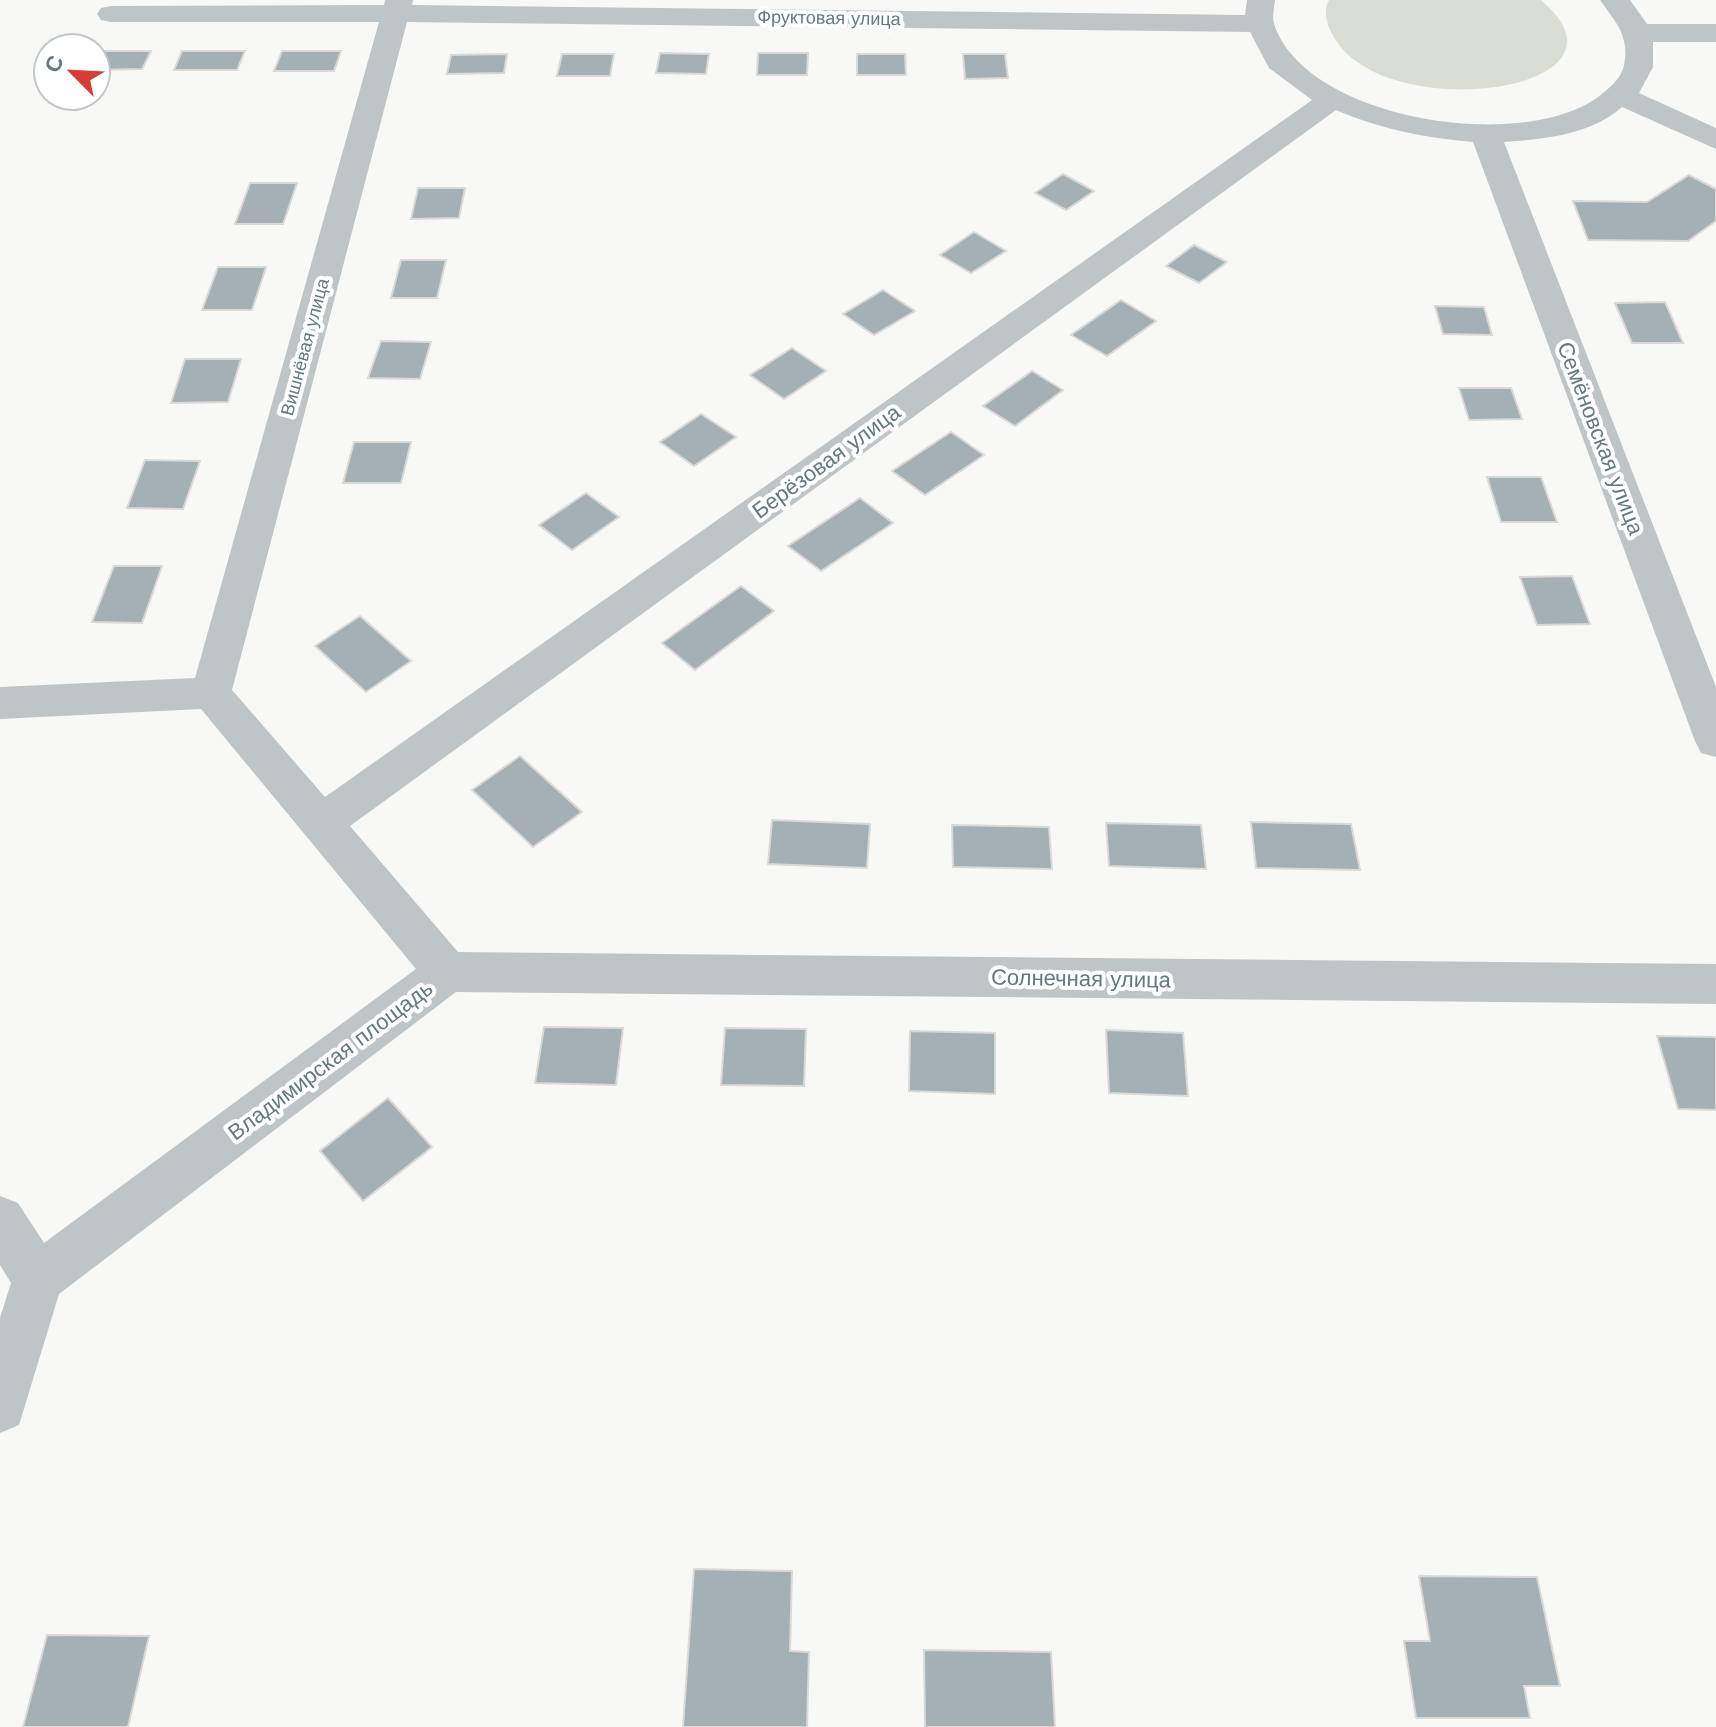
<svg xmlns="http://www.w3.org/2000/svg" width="1716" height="1727" font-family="'Work Sans',sans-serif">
  <rect width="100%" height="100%" fill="#f8f8f6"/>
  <!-- green -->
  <path fill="#d9ddd5" d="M1329 0H1541C1649 91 1389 127 1335 39 1328 27 1322 14 1329 0Z"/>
  <!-- building -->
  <g fill="#a4b0b3" stroke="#dad9d8" stroke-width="2">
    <polygon points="96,51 151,51 142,69 96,70"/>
    <polygon points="182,51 245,51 237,70 174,70"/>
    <polygon points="282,51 341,51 334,71 274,71"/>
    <polygon points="660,53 709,54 706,74 656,73"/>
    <polygon points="758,53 808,53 807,75 757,75"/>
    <polygon points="507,54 504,73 447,74 451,55"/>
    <polygon points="562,54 614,54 610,76 557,76"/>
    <polygon points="857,54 905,54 906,75 857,75"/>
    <polygon points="963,54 1005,54 1008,78 965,79"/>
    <polygon points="1063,174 1094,191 1066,210 1035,193"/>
    <polygon points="1689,175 1716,189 1716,221 1688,241 1588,240 1573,201 1647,202"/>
    <polygon points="250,183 297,183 283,224 235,224"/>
    <polygon points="418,188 465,188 459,218 411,219"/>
    <polygon points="974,232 1006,251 971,273 940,255"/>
    <polygon points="1194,245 1227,262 1199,283 1166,266"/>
    <polygon points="401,260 446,260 437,298 391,298"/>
    <polygon points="218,267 266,267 252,310 202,310"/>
    <polygon points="883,290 915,311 874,335 843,314"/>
    <polygon points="1121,300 1156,321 1107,356 1071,335"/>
    <polygon points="1665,302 1683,343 1632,343 1615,303"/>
    <polygon points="1435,306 1484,307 1492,335 1443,334"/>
    <polygon points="381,341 431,342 420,379 368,378"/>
    <polygon points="792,348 826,371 784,399 750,375"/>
    <polygon points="185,359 241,359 228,402 171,403"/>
    <polygon points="1032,371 1063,390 1015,426 983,406"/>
    <polygon points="1459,388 1511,388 1522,419 1469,420"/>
    <polygon points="701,414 736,437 694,466 660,442"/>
    <polygon points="951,432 984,455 925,495 892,471"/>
    <polygon points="354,442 411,442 401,483 343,483"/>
    <polygon points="145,460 200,461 183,509 127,508"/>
    <polygon points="1487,477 1541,477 1557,522 1501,522"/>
    <polygon points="586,493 619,517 572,550 539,525"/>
    <polygon points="860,498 893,523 821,571 788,546"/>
    <polygon points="114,566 162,566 142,623 92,622"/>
    <polygon points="1572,576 1590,624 1537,625 1520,577"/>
    <polygon points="741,586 774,611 695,670 662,643"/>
    <polygon points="360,616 411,661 366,692 315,646"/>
    <polygon points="520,756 582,812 533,847 472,790"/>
    <polygon points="772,820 870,824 867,868 768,864"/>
    <polygon points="1251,822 1351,824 1360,870 1256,868"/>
    <polygon points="1106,823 1201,825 1206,869 1109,866"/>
    <polygon points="952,825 1049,827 1052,869 953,867"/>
    <polygon points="544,1027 623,1028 616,1085 535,1083"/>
    <polygon points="725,1028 806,1029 804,1086 721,1085"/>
    <polygon points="1106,1030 1183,1033 1188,1096 1109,1093"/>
    <polygon points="910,1031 995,1033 995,1094 909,1091"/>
    <polygon points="1657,1036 1716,1037 1716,1110 1678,1109"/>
    <polygon points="388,1098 432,1147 363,1201 320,1151"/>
    <polygon points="694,1569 792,1571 790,1651 809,1652 807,1727 683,1727"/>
    <polygon points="1419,1576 1537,1577 1560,1686 1524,1686 1530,1718 1416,1718 1404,1641 1430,1641"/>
    <polygon points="47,1635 149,1636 128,1727 23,1727"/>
    <polygon points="924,1650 1051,1652 1055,1727 925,1727"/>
  </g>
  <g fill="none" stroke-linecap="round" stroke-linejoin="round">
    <!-- minor -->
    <path fill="#bfc5c7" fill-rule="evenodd" d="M385 0H413L412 5 1245 15 1247 0H1275C1274 8 1272 17 1274 24 1306 122 1531 155 1603 93 1614 84 1624 75 1625 59 1628 33 1613 19 1600 0H1630L1647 24H1716V42H1653V67L1639 93 1716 128V149L1622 107C1590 135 1545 139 1504 142L1716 687V757L1701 753 1695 741 1473 142C1426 138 1380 129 1336 110L350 826 458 952 1716 964V1004L456 992 59 1294 19 1425 0 1433V1318L11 1283 0 1265V1196L18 1203 44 1243 416 969 201 709 0 719V687L195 678 379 22H111L101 20 97 14 101 8 111 6 384 5ZM407 22 1250 32 1269 68 1312 100 325 797 232 690Z"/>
  </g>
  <g text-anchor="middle" stroke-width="8" stroke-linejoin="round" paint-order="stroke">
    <!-- far-street labels -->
    <g font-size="18" fill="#65797f" stroke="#fff">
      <text transform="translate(829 18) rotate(1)" y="6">Фруктовая улица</text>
      <text transform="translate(305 347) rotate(-75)" y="6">Вишнёвая улица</text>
    </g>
    <!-- street labels -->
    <g font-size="22" fill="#65797f" stroke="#fff">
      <text transform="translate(1601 438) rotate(69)" y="8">Семёновская улица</text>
      <text transform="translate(826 461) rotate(-36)" y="8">Берёзовая улица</text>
      <text transform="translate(1081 978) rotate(1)" y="8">Солнечная улица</text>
      <text transform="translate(330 1060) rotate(-37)" y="8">Владимирская площадь</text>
    </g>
  </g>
  <!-- north arrow -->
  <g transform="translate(72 72) rotate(294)"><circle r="38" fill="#ffffff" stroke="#c1c9cc" stroke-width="2"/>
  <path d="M0-6L14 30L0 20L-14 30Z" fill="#d83c36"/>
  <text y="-12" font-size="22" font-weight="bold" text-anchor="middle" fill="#65797f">С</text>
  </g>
</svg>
